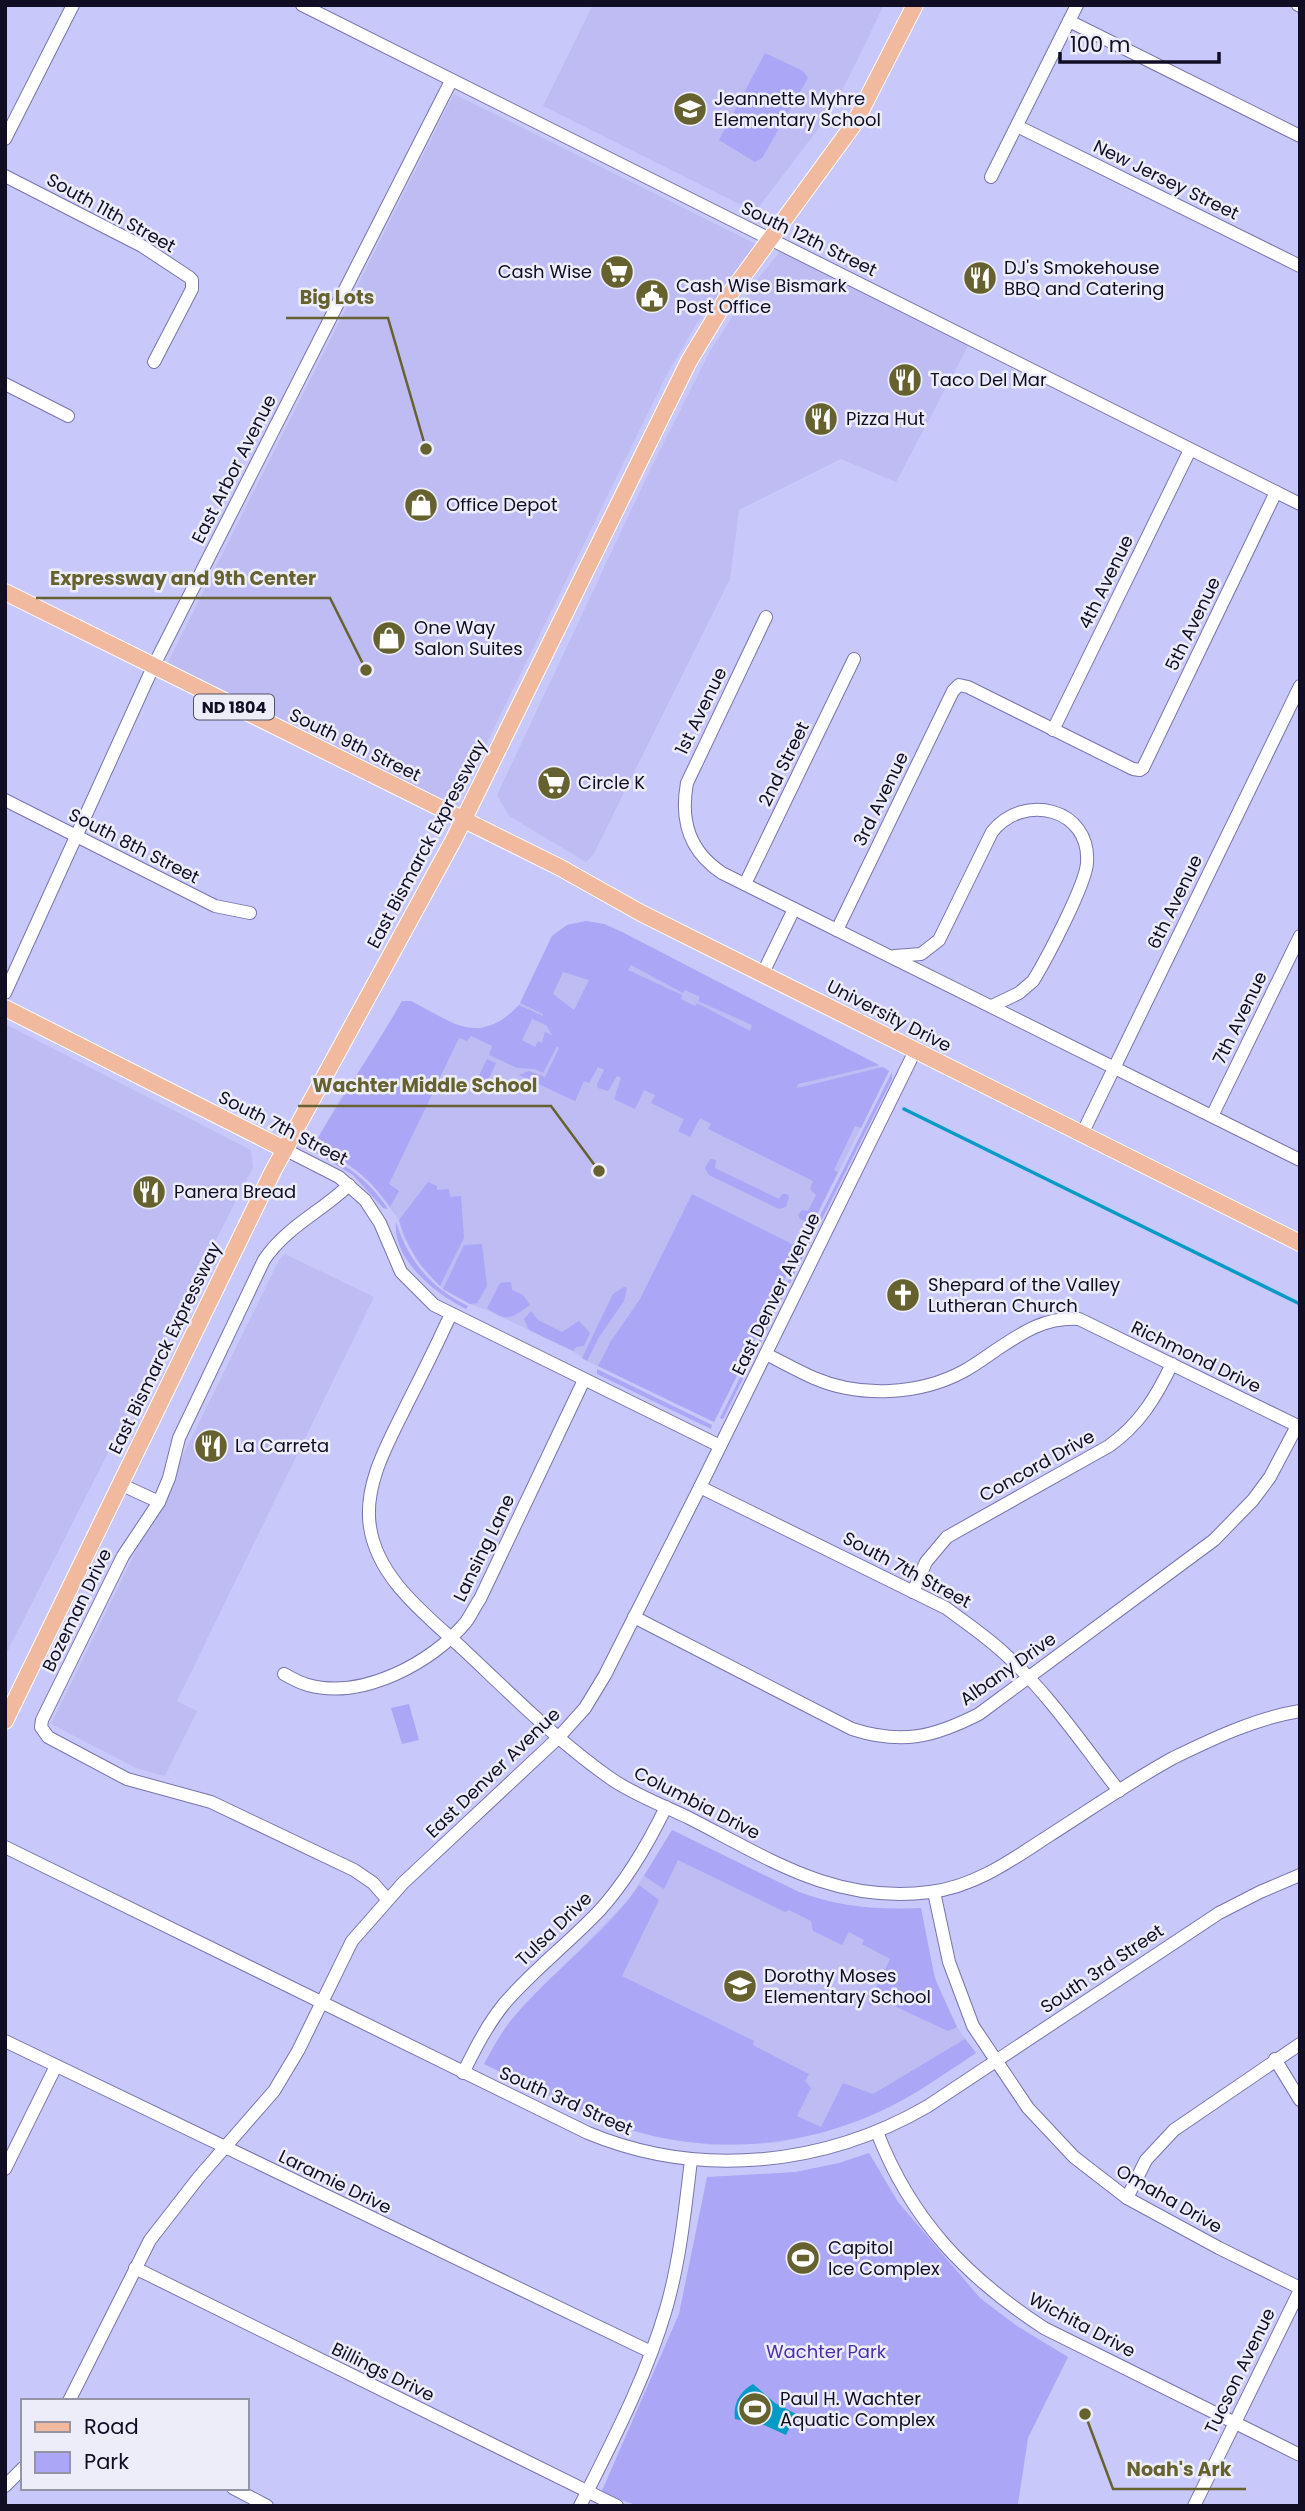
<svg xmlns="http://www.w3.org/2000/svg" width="1305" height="2511" font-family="Poppins,sans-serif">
  <rect width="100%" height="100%" fill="#c9c8fa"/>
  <!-- built -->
  <g fill="#bebcf3">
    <polygon points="593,5 884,5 843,89 819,128 755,212 543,106"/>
    <polygon points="454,94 756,244 697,323 665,378 456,806 166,666"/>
    <polygon points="780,252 968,346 896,482 841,459 739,510 730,579 593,855 586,862 509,816 497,795 651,468 710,351 755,282"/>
    <polygon points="586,921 604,924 622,932 889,1071 714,1422 587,1361 573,1351 489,1311 470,1304 443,1289 418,1263 403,1236 399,1220 370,1181 344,1160 314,1145 341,1097 378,1043 402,1001 411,1001 461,1027 473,1030 494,1024 505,1019 519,1005 552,936 567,925"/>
    <polygon points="5,1024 251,1150 253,1167 5,1656"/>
    <polygon points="285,1254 374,1297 177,1701 197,1711 165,1776 138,1769 51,1724 279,1260"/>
    <polygon points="672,1830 799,1892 819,1899 849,1906 884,1910 921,1908 928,1953 941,1996 957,2027 976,2053 906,2098 859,2120 822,2133 776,2143 712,2145 680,2141 611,2124 484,2064 511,2020 630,1898"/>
  </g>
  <!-- green -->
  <g fill="#aba6f5" fill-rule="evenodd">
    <polygon points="765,53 803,71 808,78 762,158 755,162 719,140"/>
    <path d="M586 921 604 924 622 932 879 1065 798 1084 797 1088 883 1067 889 1071 861 1128 855 1126 834 1170 838 1172 812 1224 800 1219 798 1215 802 1210 808 1211 816 1195 810 1189 813 1181 708 1129 711 1124 700 1118 690 1137 678 1131 684 1119 651 1103 655 1095 644 1090 635 1109 614 1099 621 1078 617 1076 608 1091 598 1088 597 1084 604 1070 598 1067 589 1083 584 1081 575 1101 519 1075 529 1071 545 1077 559 1048 557 1046 543 1073 535 1069 517 1068 489 1055 492 1046 471 1036 467 1041 459 1038 389 1184 399 1191 390 1207C370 1177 346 1161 314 1145 342 1096 374 1050 402 1001H411C453 1023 479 1047 519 1005L543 1016V1014L520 1003 552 936 567 925ZM631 965 683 993 685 990 700 997 698 1001 752 1025 750 1031 697 1003 695 1006 681 999 682 995 628 970ZM563 972 589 980 574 1010 553 994ZM532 1019 546 1025 552 1035 545 1032 542 1043 538 1041 535 1047 522 1040Z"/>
    <polygon points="487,1059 496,1063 481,1095 472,1090"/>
    <polygon points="892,1072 892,1079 819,1225 815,1226"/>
    <path d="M314 1148C345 1164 368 1179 388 1209L383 1208 353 1175 313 1151Z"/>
    <polygon points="710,1159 716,1160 715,1168 779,1199 782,1194 787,1194 789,1197 786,1207 779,1209 709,1175 705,1168"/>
    <path d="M428 1182 437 1186V1190L449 1189 450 1197 461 1196 464 1238 440 1286C420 1267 407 1247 399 1220Z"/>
    <polygon points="692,1194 800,1248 714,1422 598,1366 611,1341 640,1299"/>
    <path d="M396 1222C409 1262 431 1288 468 1306L466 1309C437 1295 392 1260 396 1222Z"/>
    <polygon points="810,1237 811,1240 723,1419 720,1418"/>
    <polygon points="482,1244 487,1286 477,1303 470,1304 443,1289 464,1245"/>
    <path d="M511 1282 512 1290 523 1295 530 1305C511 1318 507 1323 487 1308L500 1283Z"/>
    <polygon points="624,1287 627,1288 624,1301 599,1337 587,1361 582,1358 613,1294"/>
    <polygon points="531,1311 538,1320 562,1332 579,1321 590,1333 584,1346 576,1347 573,1351 529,1330 524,1319"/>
    <polygon points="597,1369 712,1425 711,1429 597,1374"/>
    <polygon points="409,1704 419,1740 402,1744 391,1708"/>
    <path d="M672 1830 799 1892C839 1907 878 1910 921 1908L935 1979 957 2027 948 2031 877 1998 872 2006 868 2004 890 1959 862 1944 864 1940 849 1932 842 1945 813 1931 811 1921 789 1910 785 1912 678 1860 664 1889 644 1876Z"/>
    <path d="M639 1885 659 1900 622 1976 754 2041 753 2045 809 2074 805 2081 811 2088 797 2116 821 2127 843 2083 873 2094 965 2039 976 2053C953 2068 931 2084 908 2097 819 2148 712 2159 615 2125 570 2109 527 2084 484 2064 493 2048 501 2032 513 2018 552 1971 604 1936 639 1885Z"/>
    <polygon points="869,2153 898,2202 980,2298 1017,2326 1068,2357 1028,2438 1018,2504 639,2506 601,2493 679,2314 707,2177 795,2172 839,2163"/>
  </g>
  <!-- water -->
  <path fill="#069bc6" d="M753 2384 775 2403 796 2414 786 2435 764 2425 735 2419C733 2404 739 2392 753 2384Z"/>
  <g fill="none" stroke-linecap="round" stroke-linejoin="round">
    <!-- stream -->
    <polyline stroke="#069bc6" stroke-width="3.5" points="904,1109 1300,1304"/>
    <!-- minor casing -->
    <g stroke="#7874ae" stroke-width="14">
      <g id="minor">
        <polyline points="302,5 1300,504"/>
        <polyline points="1298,5 1300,6"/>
        <polyline points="1069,21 1300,136"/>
        <polyline points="1017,126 1300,266"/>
        <polyline points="5,139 73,5"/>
        <polyline points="5,176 142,246 189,277 192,280 192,289 154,362"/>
        <polyline points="991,177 1077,5"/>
        <polyline points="5,384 68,416"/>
        <path d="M766 617 687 783C680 821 689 851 722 873L1300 1160"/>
        <polyline points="1053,730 1190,450"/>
        <polyline points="5,800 215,906 250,913"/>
        <polyline points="745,884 854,659"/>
        <polyline points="837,930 953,691 959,685 968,687 1133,769 1140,770 1143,768 1276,492"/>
        <path d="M895 956 921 954 939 940 992 832C1023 792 1091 808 1087 863 1086 884 1046 960 1033 981L1019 993 992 1006"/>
        <polyline points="763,973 794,909"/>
        <polyline points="5,993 153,667 451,81"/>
        <polyline points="1212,1116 1300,936"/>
        <polyline points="1082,1134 1300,686"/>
        <polyline points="284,1149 339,1177 365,1200 380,1223 401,1272 434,1305 720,1446"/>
        <path d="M349 1185C321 1212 286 1227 264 1260L179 1438 169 1478 159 1502 123 1556 42 1720 41 1727 48 1737 127 1779 211 1802 354 1870 373 1883 387 1899"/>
        <path d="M451 1314C437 1344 423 1373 408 1402 390 1440 363 1483 370 1527 378 1580 428 1616 464 1650 511 1694 557 1741 610 1778 634 1795 665 1806 691 1819 771 1860 836 1904 930 1892 975 1887 1013 1859 1050 1835 1091 1809 1131 1781 1173 1758 1212 1739 1256 1718 1300 1711"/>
        <path d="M766 1354C782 1362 798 1371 814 1378 860 1398 920 1395 964 1371 975 1365 986 1357 996 1350 1023 1332 1045 1317 1079 1319L1300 1427"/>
        <polyline points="120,1484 159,1502"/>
        <path d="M700 1487 946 1608C966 1623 987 1637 1005 1654 1049 1694 1083 1745 1119 1791"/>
        <path d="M913 1592 926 1562 947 1537 1109 1446C1140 1424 1156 1397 1172 1364"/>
        <path d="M634 1617 852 1729C902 1745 934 1737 979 1714L1214 1540 1253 1500 1270 1477 1297 1426"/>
        <path d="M284 1674C291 1678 300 1683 308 1685 362 1700 432 1663 466 1622 471 1615 475 1606 480 1599L584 1380"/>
        <path d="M5 1847 588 2133C699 2179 825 2166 928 2106L1219 1913 1260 1892 1300 1875"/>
        <polyline points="934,1892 949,1962 973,2026 1028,2108 1074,2157 1127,2198 1219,2248 1300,2288"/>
        <polyline points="5,2041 651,2352"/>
        <polyline points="1275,2059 1300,2100"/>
        <path d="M463 2073C475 2049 487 2025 504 2004 533 1970 569 1943 600 1910 628 1879 648 1844 666 1807"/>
        <path d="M877 2132C911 2220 966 2277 1044 2328L1300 2455"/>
        <polyline points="5,2169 56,2066"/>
        <polyline points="1127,2198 1146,2160 1174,2130 1300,2044"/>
        <polyline points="135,2268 617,2506"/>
        <polyline points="69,2401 150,2240 199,2177 274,2091 298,2051 352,1941 403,1883 558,1738 585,1708 605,1675 700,1487 915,1051"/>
        <polyline points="5,2486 23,2468"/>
        <polyline points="233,2488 267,2506"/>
        <path d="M580 2506C612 2442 646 2378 666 2309 680 2261 685 2210 691 2160"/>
        <polyline points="1194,2506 1300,2290"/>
      </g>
    </g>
    <!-- major casing -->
    <g stroke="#fff" stroke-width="18">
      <g id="major">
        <polyline points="5,592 559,867 641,913 1300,1243"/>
        <polyline points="5,1008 284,1149"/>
        <polyline points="5,1721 273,1171 454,839 689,361 727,298 854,124 915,5"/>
      </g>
    </g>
    <!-- minor -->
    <use href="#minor" stroke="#fff" stroke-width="12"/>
    <!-- major -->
    <use href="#major" stroke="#f1b99d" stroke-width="16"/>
  </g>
  <!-- icons -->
  <defs>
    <g id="school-disc" transform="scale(1.75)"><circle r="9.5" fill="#65622f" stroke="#ededfa"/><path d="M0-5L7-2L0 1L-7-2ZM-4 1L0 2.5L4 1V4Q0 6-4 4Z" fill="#fff"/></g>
    <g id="supermarket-disc" transform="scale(1.75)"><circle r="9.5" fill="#65622f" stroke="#ededfa"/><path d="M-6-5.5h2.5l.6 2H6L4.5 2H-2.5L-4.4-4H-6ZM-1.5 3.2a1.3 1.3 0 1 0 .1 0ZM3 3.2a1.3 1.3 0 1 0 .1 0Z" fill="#fff"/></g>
    <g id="restaurant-disc" transform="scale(1.75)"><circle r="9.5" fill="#65622f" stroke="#ededfa"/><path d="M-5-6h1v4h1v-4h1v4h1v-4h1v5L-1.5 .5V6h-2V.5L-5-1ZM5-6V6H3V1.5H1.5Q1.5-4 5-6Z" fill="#fff"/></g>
    <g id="civic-disc" transform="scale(1.75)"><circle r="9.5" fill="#65622f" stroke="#ededfa"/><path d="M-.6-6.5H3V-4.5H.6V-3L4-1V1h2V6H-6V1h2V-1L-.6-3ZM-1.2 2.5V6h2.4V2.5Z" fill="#fff"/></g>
    <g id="shop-disc" transform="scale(1.75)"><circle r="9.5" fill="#65622f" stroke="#ededfa"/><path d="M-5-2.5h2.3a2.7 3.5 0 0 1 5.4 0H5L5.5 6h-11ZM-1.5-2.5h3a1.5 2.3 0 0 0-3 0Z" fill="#fff"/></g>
    <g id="church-disc" transform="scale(1.75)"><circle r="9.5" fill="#65622f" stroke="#ededfa"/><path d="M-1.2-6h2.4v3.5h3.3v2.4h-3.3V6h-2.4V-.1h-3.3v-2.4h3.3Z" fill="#fff"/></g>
    <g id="stadium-disc" transform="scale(1.75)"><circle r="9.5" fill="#65622f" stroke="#ededfa"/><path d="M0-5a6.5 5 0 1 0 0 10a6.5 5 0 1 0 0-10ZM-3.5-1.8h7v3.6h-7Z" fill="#fff"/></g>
  </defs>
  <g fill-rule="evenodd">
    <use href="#school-disc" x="690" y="109"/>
    <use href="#supermarket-disc" x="617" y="272"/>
    <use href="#restaurant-disc" x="980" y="278"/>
    <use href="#civic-disc" x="652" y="296"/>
    <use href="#restaurant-disc" x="905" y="380"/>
    <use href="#restaurant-disc" x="821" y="419"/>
    <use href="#shop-disc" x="421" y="505"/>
    <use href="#shop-disc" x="389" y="638"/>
    <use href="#supermarket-disc" x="554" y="783"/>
    <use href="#restaurant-disc" x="149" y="1192"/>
    <use href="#church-disc" x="903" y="1295"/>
    <use href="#restaurant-disc" x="211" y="1446"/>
    <use href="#school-disc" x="740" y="1986"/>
    <use href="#stadium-disc" x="803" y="2258"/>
    <use href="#stadium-disc" x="755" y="2409"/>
  </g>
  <g text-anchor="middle" stroke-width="5" stroke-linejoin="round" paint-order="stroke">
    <!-- shield labels -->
    <rect fill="#ededfa" stroke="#535164" stroke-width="2" x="194" y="694.5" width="80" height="25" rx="5"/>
    <g font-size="16" font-weight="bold" fill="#110e24">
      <text x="234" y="713">ND 1804</text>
    </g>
    <!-- poi labels -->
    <g font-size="18" fill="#110e24" stroke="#ededfa" text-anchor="start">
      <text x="714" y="105">Jeannette Myhre<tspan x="714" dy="21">Elementary School</tspan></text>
      <text x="1004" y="274">DJ's Smokehouse<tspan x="1004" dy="21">BBQ and Catering</tspan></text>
      <text x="592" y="278" text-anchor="end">Cash Wise</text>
      <text x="676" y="292">Cash Wise Bismark<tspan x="676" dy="21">Post Office</tspan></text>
      <text x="930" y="386">Taco Del Mar</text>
      <text x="846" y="425">Pizza Hut</text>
      <text x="446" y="511">Office Depot</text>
      <text x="414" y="634">One Way<tspan x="414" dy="21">Salon Suites</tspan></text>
      <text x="578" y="789">Circle K</text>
      <text x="174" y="1198">Panera Bread</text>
      <text x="928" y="1291">Shepard of the Valley<tspan x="928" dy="21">Lutheran Church</tspan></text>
      <text x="235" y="1452">La Carreta</text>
      <text x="764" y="1982">Dorothy Moses<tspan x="764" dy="21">Elementary School</tspan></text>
      <text x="828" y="2254">Capitol<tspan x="828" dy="21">Ice Complex</tspan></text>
      <text x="780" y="2405">Paul H. Wachter<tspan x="780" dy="21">Aquatic Complex</tspan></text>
    </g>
    <!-- street labels -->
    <g font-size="18" fill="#110e24" stroke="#ededfa">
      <text transform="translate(1166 180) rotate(26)" y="6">New Jersey Street</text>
      <text transform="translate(111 213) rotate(29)" y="6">South 11th Street</text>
      <text transform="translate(809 239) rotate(26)" y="6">South 12th Street</text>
      <text transform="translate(234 469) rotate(-63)" y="6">East Arbor Avenue</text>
      <text transform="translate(1106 582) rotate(-64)" y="6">4th Avenue</text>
      <text transform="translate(1193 624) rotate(-64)" y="6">5th Avenue</text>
      <text transform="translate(701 711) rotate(-64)" y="6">1st Avenue</text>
      <text transform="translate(355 745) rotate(26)" y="6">South 9th Street</text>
      <text transform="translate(784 764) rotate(-64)" y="6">2nd Street</text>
      <text transform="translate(881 799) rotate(-64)" y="6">3rd Avenue</text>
      <text transform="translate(427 844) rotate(-62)" y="6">East Bismarck Expressway</text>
      <text transform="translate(134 846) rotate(27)" y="6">South 8th Street</text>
      <text transform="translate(1175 902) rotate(-64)" y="6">6th Avenue</text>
      <text transform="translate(889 1016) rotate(27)" y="6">University Drive</text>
      <text transform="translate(1240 1018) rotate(-64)" y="6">7th Avenue</text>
      <text transform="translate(283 1128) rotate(27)" y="6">South 7th Street</text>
      <text transform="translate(776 1294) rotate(-64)" y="6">East Denver Avenue</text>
      <text transform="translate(165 1348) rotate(-64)" y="6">East Bismarck Expressway</text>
      <text transform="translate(1196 1357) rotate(26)" y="6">Richmond Drive</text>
      <text transform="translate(1037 1466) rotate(-29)" y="6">Concord Drive</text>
      <text transform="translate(484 1548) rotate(-64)" y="6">Lansing Lane</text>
      <text transform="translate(907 1570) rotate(28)" y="6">South 7th Street</text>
      <text transform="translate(77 1610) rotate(-64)" y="6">Bozeman Drive</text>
      <text transform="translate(1008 1669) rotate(-35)" y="6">Albany Drive</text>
      <text transform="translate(493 1773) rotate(-44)" y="6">East Denver Avenue</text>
      <text transform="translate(697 1803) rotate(27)" y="6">Columbia Drive</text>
      <text transform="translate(554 1929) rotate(-44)" y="6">Tulsa Drive</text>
      <text transform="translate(1102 1969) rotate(-34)" y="6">South 3rd Street</text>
      <text transform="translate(566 2101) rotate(24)" y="6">South 3rd Street</text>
      <text transform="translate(335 2182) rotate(26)" y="6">Laramie Drive</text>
      <text transform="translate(1169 2199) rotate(30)" y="6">Omaha Drive</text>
      <text transform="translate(1082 2325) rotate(28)" y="6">Wichita Drive</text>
      <text transform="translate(1240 2371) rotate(-64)" y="6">Tucson Avenue</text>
      <text transform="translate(383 2372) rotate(26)" y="6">Billings Drive</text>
    </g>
    <!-- park labels -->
    <g font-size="18" fill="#4c2fa9" stroke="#ededfa">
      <text x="826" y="2358">Wachter Park</text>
    </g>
  </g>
  <!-- callouts -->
  <path fill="none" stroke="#65622f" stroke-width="2.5" d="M426 449L388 318H286M366 670L330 598H36M599 1171L551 1106H298M1085 2414L1113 2489H1246"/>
  <g fill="#65622f" stroke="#ededfa" stroke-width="2.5">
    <circle cx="426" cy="449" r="7"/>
    <circle cx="366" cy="670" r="7"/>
    <circle cx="599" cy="1171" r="7"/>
    <circle cx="1085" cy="2414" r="7"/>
  </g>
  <g font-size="19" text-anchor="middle" font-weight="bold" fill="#65622f" stroke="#ededfa" stroke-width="5" stroke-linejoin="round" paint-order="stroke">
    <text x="337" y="304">Big Lots</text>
    <text x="183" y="585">Expressway and 9th Center</text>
    <text x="425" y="1092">Wachter Middle School</text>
    <text x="1179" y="2476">Noah's Ark</text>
  </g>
  <!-- border -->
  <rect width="1305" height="2511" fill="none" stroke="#110e24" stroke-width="14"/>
  <!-- legend -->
  <rect x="21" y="2399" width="228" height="91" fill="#ededfa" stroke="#9594a4" stroke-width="2"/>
  <rect x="35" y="2422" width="35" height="10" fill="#f1b99d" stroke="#9594a4" stroke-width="2"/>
  <text x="84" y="2434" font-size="21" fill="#110e24">Road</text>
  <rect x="35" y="2452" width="35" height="21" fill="#aba6f5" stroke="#9594a4" stroke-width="2"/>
  <text x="84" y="2469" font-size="21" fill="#110e24">Park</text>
  <!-- scale -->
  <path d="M1060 52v10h159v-10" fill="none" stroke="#110e24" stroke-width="3.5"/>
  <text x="1070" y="52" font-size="21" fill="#110e24" stroke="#ededfa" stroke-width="5" paint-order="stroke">100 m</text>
</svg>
